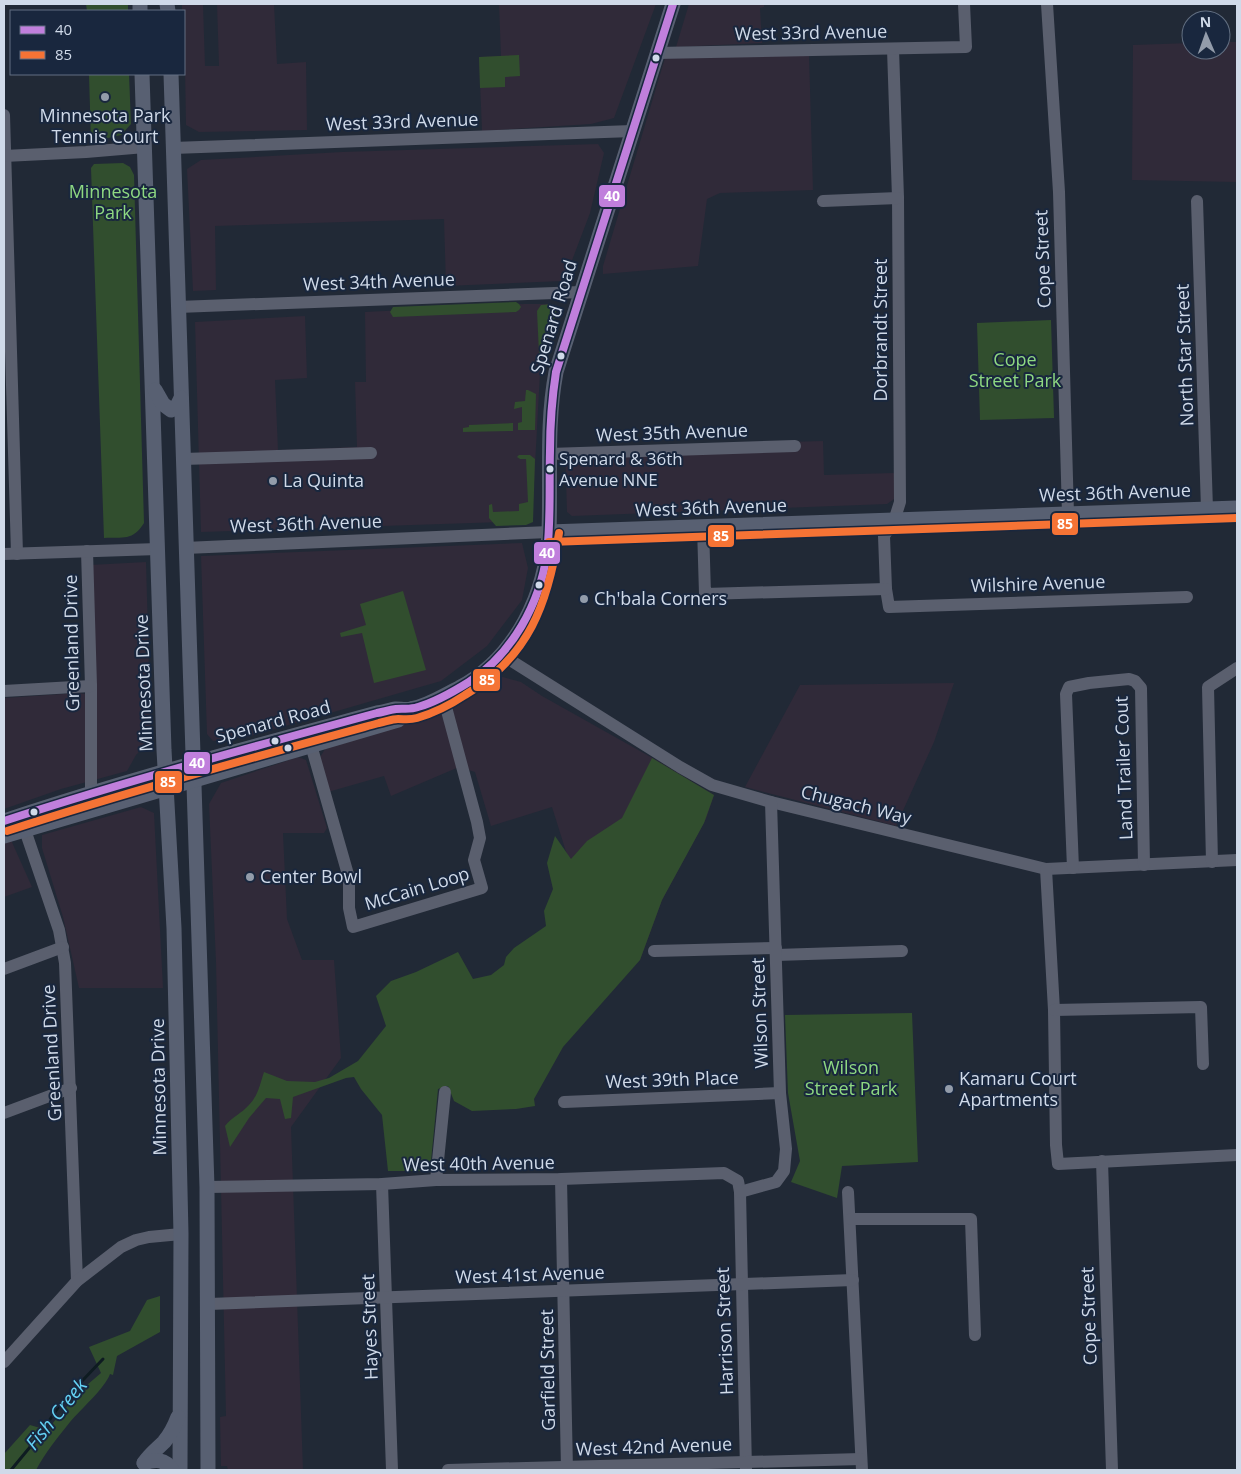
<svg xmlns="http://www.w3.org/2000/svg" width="1241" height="1474" font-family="'Open Sans',sans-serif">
  <rect width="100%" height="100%" fill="#212936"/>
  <!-- commercial -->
  <g fill="#302a39">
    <polygon points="182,4 203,4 205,66 219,66 217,4 274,4 277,64 306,62 307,130 199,132 186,125 184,11 182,11"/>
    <polygon points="499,4 656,4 614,118 591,124 482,131 479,57 501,56"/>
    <polygon points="689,4 764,4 764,7 760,8 762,43 676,47"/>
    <polygon points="1221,42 1237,42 1237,182 1132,180 1133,45 1191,43 1191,50 1221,50"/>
    <polygon points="809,55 813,190 720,193 707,199 698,266 603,274 603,266 665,58"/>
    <polygon points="598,144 604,153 590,213 571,263 562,281 446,286 444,219 215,226 216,290 193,291 187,169 201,160 342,152"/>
    <polygon points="525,304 552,304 557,308 540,373 532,521 201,532 195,322 305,316 307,378 275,380 278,450 357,447 355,382 366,382 365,312"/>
    <polygon points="823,441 824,475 894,473 894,499 887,504 572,516 567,512 565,448"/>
    <polygon points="522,543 528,568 522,600 487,646 441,681 247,737 213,741 207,734 201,556"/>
    <polygon points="146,562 151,739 136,755 127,771 61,789 4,809 4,698 78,693 93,695 90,565"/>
    <polygon points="499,676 521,682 542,696 656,760 714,795 706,819 662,900 640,960 568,858 552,807 491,826 475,772 459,767 391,796 384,776 328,792 319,759 325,749 436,715 459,704"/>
    <polygon points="954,683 934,742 896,826 745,787 800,685"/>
    <polygon points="298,757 306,760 327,828 324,833 283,833 287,919 302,960 334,960 341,1058 291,1127 303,1470 228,1470 227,1466 221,1466 220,1417 226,1416 216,962 209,804 221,783"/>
    <polygon points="141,807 154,813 163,988 79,988 63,917 42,848 42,835"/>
    <polygon points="11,840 32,887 4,897 4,843"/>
  </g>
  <!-- green -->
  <g fill="#314e2e">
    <polygon points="86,4 128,4 128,11 87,11"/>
    <polygon points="519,55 520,76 505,77 505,87 480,88 479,57"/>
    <polygon points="89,74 129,74 131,124 121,135 91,142"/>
    <path d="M123 163 130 167 134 175 144 523C133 541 123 537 104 538L91 168 94 164Z"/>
    <polygon points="516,302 519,304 521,307 519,310 516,312 393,317 390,312 393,307"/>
    <polygon points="552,304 556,309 556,314 542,355 541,356 539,353 537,311 541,305"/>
    <polygon points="1051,320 1054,418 980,420 977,323"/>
    <polygon points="526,390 528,390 536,394 535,430 518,430 518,423 522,422 522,407 514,409 515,402 525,401"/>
    <polygon points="513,423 513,431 463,432 463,428 469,427 469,425"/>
    <polygon points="519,455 530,455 535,459 533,522 526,525 496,526 489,518 489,505 492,504 493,512 519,511 519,504 528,502 526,459 520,459 517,457"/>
    <polygon points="403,591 426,670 374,683 362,633 341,637 340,633 366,625 360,604"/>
    <path d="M652 758 714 795 704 823 662 900 640 960 563 1047 534 1099 535 1106 516 1109 472 1111 454 1101 448 1086 438 1089 430 1171H388L382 1115 361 1089 354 1077 346 1078 293 1097 291 1118 285 1119 280 1099 266 1098 249 1118 230 1147 225 1126C232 1117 242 1113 249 1105 258 1096 260 1084 264 1072L287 1081 315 1082 329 1078 358 1061 386 1026 376 996 391 981 416 972 458 952 473 979 491 975 504 965 506 957 514 948 546 926 544 911 553 889 547 863 555 836 571 859 587 841 622 818Z"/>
    <polygon points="912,1013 918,1162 842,1166 837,1198 791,1182 800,1161 788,1093 785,1015"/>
    <path d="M160 1296V1332L117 1356 113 1375 110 1374C105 1388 81 1409 70 1422 58 1437 45 1453 36 1470H4V1454L30 1425 47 1430 80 1391 101 1373 89 1347 130 1331 147 1300Z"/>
  </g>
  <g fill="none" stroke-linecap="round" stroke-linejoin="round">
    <!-- stream -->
    <polyline stroke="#0e1b21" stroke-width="3" points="11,1470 35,1441 62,1402 103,1359"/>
    <!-- minor -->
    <g stroke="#5a5f6e" stroke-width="12">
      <polyline points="1047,4 1059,192 1068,514"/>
      <polyline points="893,49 898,198 900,502 894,521 884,536 886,589 889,607 1187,597"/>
      <polyline points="656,53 966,47 964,4"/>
      <polyline points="4,115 17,554"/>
      <polyline points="173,148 632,131"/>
      <polyline points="4,156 86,152 145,147"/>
      <polyline points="823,201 898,198"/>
      <polyline points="1197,201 1207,509"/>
      <polyline points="178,307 581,292"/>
      <polyline points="549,454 795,446"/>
      <polyline points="183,459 371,453"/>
      <polyline points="703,527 705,594 886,589"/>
      <polyline points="185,548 549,532"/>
      <polyline points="87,551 91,686 91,793"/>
      <polyline points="4,554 158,549"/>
      <polyline points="502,655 680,767 712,785 771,802 1046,869 1237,860"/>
      <polyline points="4,691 91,686"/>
      <polyline points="311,745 349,878 349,908 353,927 482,888 474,860 480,838 477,822 443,696"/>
      <polyline points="25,830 59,930 65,963 77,1281"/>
      <polyline points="1212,862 1208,687 1237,668"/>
      <polyline points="1073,868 1066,694 1069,687 1089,683 1129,679 1135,681 1141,688 1144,865"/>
      <polyline points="1046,869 1054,1010 1056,1145 1058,1164 1237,1155"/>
      <polyline points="654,951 776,948"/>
      <polyline points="776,955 902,951"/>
      <polyline points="4,969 63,947"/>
      <polyline points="1054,1010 1201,1007 1203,1064"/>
      <polyline points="564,1102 780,1093"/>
      <polyline points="4,1113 71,1088"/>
      <polyline points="1102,1161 1112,1470"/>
      <polyline points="561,1179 567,1470"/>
      <polyline points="436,1180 445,1092"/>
      <polyline points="382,1184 392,1470"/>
      <polyline points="207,1187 382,1184 436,1180 561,1179 724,1173 738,1181 740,1192 746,1470"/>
      <polyline points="740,1192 776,1182 784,1171 786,1149 780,1093 771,802"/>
      <polyline points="848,1192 862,1470"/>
      <polyline points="851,1219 971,1219 975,1335"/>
      <polyline points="209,1304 853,1280"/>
      <polyline points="4,1362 77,1281 121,1247 136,1240 149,1237 181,1234"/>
      <polyline points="448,1470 861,1459"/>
    </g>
    <!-- major -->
    <g stroke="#586072" stroke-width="15">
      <polyline points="140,4 140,11"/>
      <polyline points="167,4 168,11"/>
      <polyline points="142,74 164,750 174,928 181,1234 180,1470"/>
      <polyline points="171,74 207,1187 208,1470"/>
      <polyline points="155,390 163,404 171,410 176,408 181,398"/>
      <polyline points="549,532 1237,508"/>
      <path d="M4 821C127 780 252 747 377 713 383 712 390 710 396 709 401 709 406 710 411 709 428 706 444 695 459 688 516 658 547 593 549 531 551 478 546 425 556 372L673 4"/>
      <polyline points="4,836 398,720 411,709"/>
      <path d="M144 1463C150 1454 157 1449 164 1442 170 1435 175 1425 178 1417"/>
      <path d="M144 1463C156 1459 165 1459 172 1470"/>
    </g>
    <!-- bus-1 casing -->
    <g stroke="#19273e" stroke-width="11">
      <path id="bus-1" d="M4 821C127 781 252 747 377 713 383 712 389 710 396 709 403 708 410 710 418 707 436 702 453 692 469 682 512 654 540 604 547 553 551 520 549 485 550 451 550 425 552 398 556 372L673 4"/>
    </g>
    <!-- bus-2 casing -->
    <g stroke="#19273e" stroke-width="11">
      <g id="bus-2">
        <polyline points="549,542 1237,518"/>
        <path d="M7 831C130 791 255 757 379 723 385 722 392 719 398 719 405 719 410 720 417 718 434 713 450 705 465 695 529 657 548 604 559 533"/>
      </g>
    </g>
    <!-- bus-1 -->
    <use href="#bus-1" stroke="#c07fdc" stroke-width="8"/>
    <!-- bus-2 -->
    <use href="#bus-2" stroke="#f57335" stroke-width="8"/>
  </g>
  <!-- markers -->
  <g fill="#d0dae9" stroke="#19273e" stroke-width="2">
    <circle cx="656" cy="58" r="4.5"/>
    <circle cx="561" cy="356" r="4.5"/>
    <circle cx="550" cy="469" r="4.5"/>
    <circle cx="539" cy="585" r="4.5"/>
    <circle cx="275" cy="741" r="4.5"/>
    <circle cx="288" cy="748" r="4.5"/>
    <circle cx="34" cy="812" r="4.5"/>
  </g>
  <g fill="#939caa" stroke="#19273e" stroke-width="2">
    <circle cx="105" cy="97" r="5"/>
    <circle cx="273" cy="481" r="5"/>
    <circle cx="584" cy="599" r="5"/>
    <circle cx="250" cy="877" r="5"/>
    <circle cx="949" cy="1089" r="5"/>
  </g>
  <g text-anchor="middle" stroke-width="4" stroke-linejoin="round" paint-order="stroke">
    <!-- bus labels -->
    <g font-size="17" fill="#d0dae9" stroke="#19273e" text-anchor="start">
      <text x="559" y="465">Spenard &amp; 36th<tspan x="559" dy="21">Avenue NNE</tspan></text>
    </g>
    <!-- street labels -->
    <g font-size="18" fill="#d0dae9" stroke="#19273e">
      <text transform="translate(811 33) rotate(-1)" y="6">West 33rd Avenue</text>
      <text transform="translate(402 122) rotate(-2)" y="6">West 33rd Avenue</text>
      <text transform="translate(1043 259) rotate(-92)" y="6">Cope Street</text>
      <text transform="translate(379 282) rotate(-2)" y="6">West 34th Avenue</text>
      <text transform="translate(554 317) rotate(-73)" y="6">Spenard Road</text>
      <text transform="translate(881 330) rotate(-90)" y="6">Dorbrandt Street</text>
      <text transform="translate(1185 355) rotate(-92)" y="6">North Star Street</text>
      <text transform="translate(672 433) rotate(-2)" y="6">West 35th Avenue</text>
      <text transform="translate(1115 493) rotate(-2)" y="6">West 36th Avenue</text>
      <text transform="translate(711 508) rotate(-2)" y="6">West 36th Avenue</text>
      <text transform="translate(306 524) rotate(-2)" y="6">West 36th Avenue</text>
      <text transform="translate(1038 584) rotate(-2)" y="6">Wilshire Avenue</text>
      <text transform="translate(72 643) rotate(-91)" y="6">Greenland Drive</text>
      <text transform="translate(144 683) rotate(-92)" y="6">Minnesota Drive</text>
      <text transform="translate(273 722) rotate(-15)" y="6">Spenard Road</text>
      <text transform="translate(1124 768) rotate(-92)" y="6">Land Trailer Cout</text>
      <text transform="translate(856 805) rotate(14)" y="6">Chugach Way</text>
      <text transform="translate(417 889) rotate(-17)" y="6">McCain Loop</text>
      <text transform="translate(760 1013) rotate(-92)" y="6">Wilson Street</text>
      <text transform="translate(52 1053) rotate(-93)" y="6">Greenland Drive</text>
      <text transform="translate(672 1080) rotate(-2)" y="6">West 39th Place</text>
      <text transform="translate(159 1087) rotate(-91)" y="6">Minnesota Drive</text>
      <text transform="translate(479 1164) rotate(-1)" y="6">West 40th Avenue</text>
      <text transform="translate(530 1275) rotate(-2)" y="6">West 41st Avenue</text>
      <text transform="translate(1089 1316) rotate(-92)" y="6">Cope Street</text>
      <text transform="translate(370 1327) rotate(-92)" y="6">Hayes Street</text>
      <text transform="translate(725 1331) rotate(-92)" y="6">Harrison Street</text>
      <text transform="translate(548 1370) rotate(-91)" y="6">Garfield Street</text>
      <text transform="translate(654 1447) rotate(-2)" y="6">West 42nd Avenue</text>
    </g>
    <!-- poi labels -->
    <g font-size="18" fill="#d0dae9" stroke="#19273e" text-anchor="start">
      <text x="105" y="122" text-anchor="middle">Minnesota Park<tspan x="105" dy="21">Tennis Court</tspan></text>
      <text x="283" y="487">La Quinta</text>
      <text x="594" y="605">Ch'bala Corners</text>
      <text x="260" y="883">Center Bowl</text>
      <text x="959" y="1085">Kamaru Court<tspan x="959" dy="21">Apartments</tspan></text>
    </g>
    <!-- park labels -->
    <g font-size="18" fill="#8ed881" stroke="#19273e">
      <text x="113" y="198">Minnesota<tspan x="113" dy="21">Park</tspan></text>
      <text x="1015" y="366">Cope<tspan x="1015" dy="21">Street Park</tspan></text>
      <text x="851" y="1074">Wilson<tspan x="851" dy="21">Street Park</tspan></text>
    </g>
    <!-- water labels -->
    <g font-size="19" font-style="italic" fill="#64d2f5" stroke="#19273e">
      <text transform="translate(56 1414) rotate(-51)" y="7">Fish Creek</text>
    </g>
  </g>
  <g stroke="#19273e" stroke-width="2">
    <rect x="598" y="184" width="28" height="24" rx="5" fill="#c07fdc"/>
    <rect x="1051" y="512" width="28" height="24" rx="5" fill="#f57335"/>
    <rect x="707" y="524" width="28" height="24" rx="5" fill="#f57335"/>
    <rect x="533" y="541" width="28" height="24" rx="5" fill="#c07fdc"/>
    <rect x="472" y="668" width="29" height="24" rx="5" fill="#f57335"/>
    <rect x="183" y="751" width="28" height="24" rx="5" fill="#c07fdc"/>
    <rect x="154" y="770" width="29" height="24" rx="5" fill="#f57335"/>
  </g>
  <g font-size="14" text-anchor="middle" font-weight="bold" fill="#fff">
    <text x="612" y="201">40</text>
    <text x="1065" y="529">85</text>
    <text x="721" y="541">85</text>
    <text x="547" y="558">40</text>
    <text x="487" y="685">85</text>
    <text x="197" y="768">40</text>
    <text x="168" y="787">85</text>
  </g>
  <!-- border -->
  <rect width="1241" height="1474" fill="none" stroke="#d0dae9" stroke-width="10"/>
  <!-- legend -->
  <rect x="10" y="10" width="175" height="65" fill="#19273e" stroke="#626f82"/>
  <rect x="20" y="26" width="25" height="8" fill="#c07fdc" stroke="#626f82"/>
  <text x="55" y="35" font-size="15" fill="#d0dae9">40</text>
  <rect x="20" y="51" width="25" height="8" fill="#f57335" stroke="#626f82"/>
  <text x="55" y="60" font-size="15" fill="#d0dae9">85</text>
  <!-- north arrow -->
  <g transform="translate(1206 35) rotate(358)"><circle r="24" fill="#19273e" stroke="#626f82"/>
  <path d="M0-4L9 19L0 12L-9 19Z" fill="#939caa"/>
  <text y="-8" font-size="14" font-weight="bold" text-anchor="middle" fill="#d0dae9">N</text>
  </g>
</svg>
